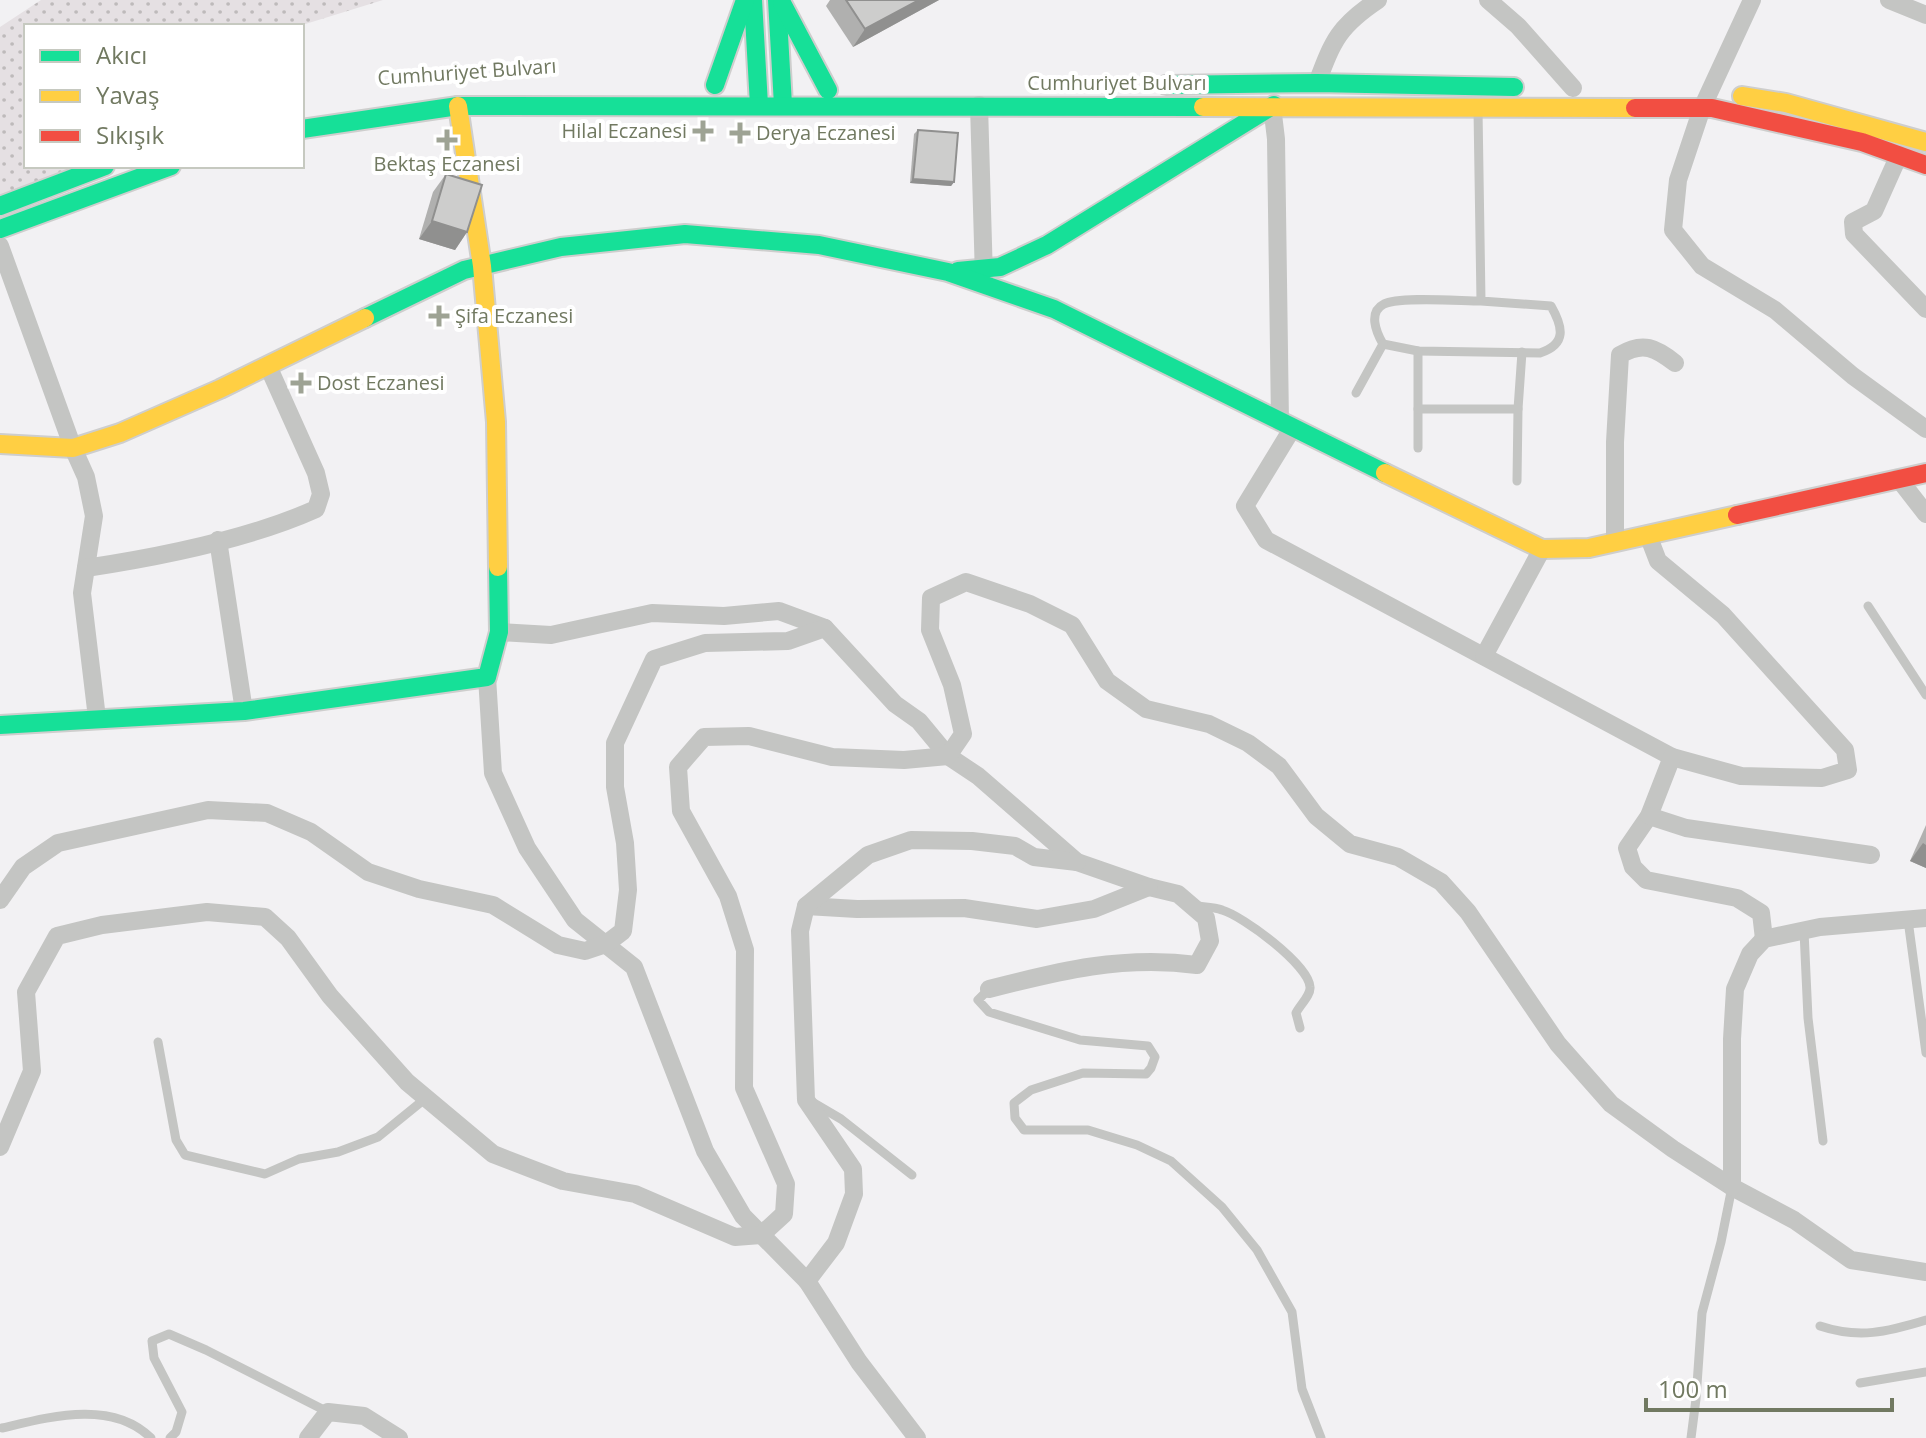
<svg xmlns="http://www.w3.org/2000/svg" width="1926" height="1438" font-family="'Open Sans',sans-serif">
  <defs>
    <pattern id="grass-dots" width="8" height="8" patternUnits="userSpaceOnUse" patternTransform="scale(2)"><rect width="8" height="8" fill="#e5e0e3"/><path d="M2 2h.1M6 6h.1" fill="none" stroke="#bebabb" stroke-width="1.8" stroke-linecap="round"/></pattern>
  </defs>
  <rect width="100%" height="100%" fill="#f2f1f3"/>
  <!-- grass -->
  <polygon fill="url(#grass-dots)" points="41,0 383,0 299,26 26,26 26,166 86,166 0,203 0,27"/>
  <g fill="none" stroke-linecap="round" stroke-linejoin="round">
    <!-- fast casing -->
    <g stroke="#cececd" stroke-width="22">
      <g id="fast">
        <polyline points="753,0 759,105"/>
        <polyline points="777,0 783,105"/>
        <polyline points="782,3 828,90"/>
        <polyline points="715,85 745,0"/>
        <polyline points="1166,85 1317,83 1514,87"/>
        <polyline points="302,129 458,106 1203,107"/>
        <polyline points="0,206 105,166"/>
        <polyline points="0,229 171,166"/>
        <polyline points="958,271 1000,267 1047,245 1274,105"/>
        <polyline points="365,318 464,270 561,247 685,234 819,245 948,272 1054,309 1385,473"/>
        <polyline points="0,725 244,711 487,677 499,632 498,567"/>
      </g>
    </g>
    <!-- slow casing -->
    <g stroke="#cececd" stroke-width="22">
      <g id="slow">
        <polyline points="1742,96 1786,103 1926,142"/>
        <polyline points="458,106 482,266 496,422 498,567"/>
        <polyline points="1203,107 1635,108"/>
        <polyline points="0,444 73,448 120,433 220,389 365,318"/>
        <polyline points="1385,473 1542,549 1589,548 1737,515"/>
      </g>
    </g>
    <!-- jam casing -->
    <g stroke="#cececd" stroke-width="22">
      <g id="jam">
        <polyline points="1635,108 1712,108 1862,142 1926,165"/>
        <polyline points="1737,515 1926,473"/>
      </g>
    </g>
    <!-- lane -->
    <g stroke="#c4c5c3" stroke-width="9">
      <path d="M1478 110 1481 301 1551 306C1563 327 1567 344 1540 353L1418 351 1383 344C1376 332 1368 312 1384 304 1399 296 1461 301 1481 301"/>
      <polyline points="1418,351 1418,448"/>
      <polyline points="1356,393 1383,344"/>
      <polyline points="1418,409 1518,409"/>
      <polyline points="1517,481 1518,409 1522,352"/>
      <polyline points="1868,606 1926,695"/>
      <path d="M1197 906C1205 907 1215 907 1222 910 1243 916 1309 965 1310 987 1311 995 1300 1005 1296 1013L1300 1028"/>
      <polyline points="1908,920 1926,1053"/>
      <polyline points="1804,931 1808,1018 1823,1141"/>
      <polyline points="989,989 978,1000 989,1012 1080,1040 1148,1046 1155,1057 1151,1068 1146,1074 1083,1073 1031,1090 1014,1103 1015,1118 1024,1130 1088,1130 1137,1145 1171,1161 1222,1207 1257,1250 1292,1312 1302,1389 1321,1438"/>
      <polyline points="158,1042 176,1140 185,1155 265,1174 299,1159 338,1152 378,1137 426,1098"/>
      <polyline points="812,1102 841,1119 912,1175"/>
      <path d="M1820 1326C1859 1339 1887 1332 1926 1320"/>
      <polyline points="1860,1383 1926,1372"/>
      <path d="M2 1428C49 1417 112 1399 151 1438"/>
      <polyline points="170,1438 176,1432 182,1412 154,1358 152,1341 169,1334 206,1350 328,1412"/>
      <polyline points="1691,1438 1696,1399 1702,1313 1721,1242 1732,1187"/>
    </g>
    <!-- street -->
    <g stroke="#c4c5c3" stroke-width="18">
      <polyline points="1488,0 1518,26 1573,88"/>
      <polyline points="1752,0 1702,108 1678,180 1673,230 1702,266 1775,310 1853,376 1926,429"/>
      <polyline points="1889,0 1926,15"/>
      <path d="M1317 83C1333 40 1339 26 1378 0"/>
      <polyline points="979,105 984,278"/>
      <polyline points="1272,106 1276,139 1280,422"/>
      <polyline points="1899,155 1874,211 1853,222 1854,234 1926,309"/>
      <polyline points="0,246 73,448 86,477 94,516 82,593 97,718"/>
      <polyline points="1292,429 1245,506 1266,540 1672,757 1741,776 1822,778 1848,770 1845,750 1723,615 1658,561 1648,535"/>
      <polyline points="1898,478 1926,514"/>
      <polyline points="218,540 244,711"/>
      <path d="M1615 542V442L1620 355C1643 341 1656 348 1675 363"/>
      <path d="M86 568C159 557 249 539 316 509L321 494 316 473 268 366"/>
      <path d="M499 632 551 635 652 613 724 616 779 611 825 628 895 704 919 721 948 756 978 776 1077 862 1149 887 1178 894 1206 918 1210 941 1197 965C1123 955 1059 971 989 989"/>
      <polyline points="1484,656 1542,549"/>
      <polyline points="487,677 493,773 527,848 575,920 634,967 705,1151 743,1216 807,1281 859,1362 917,1438"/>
      <polyline points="1672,757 1649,816 1627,848 1633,867 1646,880 1737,898 1761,913 1764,939"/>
      <polyline points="1649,816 1686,828 1871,855"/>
      <polyline points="0,900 23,867 58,843 208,810 267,813 311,832 368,872 419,889 493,905 558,945 585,951 606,944 623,931 628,890 625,843 615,787 615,743 654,659 705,643 788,641 825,628"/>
      <polyline points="806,906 857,909 964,908 1037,919 1094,909 1149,887"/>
      <polyline points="0,1147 32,1071 26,992 57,936 102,925 207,912 265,917 288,938 330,996 407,1082 493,1154 563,1181 635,1194 735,1237 761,1235 784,1214 786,1184 744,1088 745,950 728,896 681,811 678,767 704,737 749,736 832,757 904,760 948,756 963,734 952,685 930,630 931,598 966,582 1030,604 1072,625 1107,681 1146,709 1209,724 1248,743 1279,766 1316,816 1350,844 1398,857 1441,882 1468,912 1558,1044 1611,1104 1673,1149 1732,1187 1794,1220 1851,1260 1926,1272"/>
      <polyline points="1732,1187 1732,1039 1735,989 1750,954 1764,939 1820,927 1926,918"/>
      <polyline points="807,1281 836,1243 854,1194 853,1169 806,1100 800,931 806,906 868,855 911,840 972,841 1015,846 1034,857 1077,862"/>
      <polyline points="308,1438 328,1412 364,1416 399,1438"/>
    </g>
    <!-- fast -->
    <use href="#fast" stroke="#16e098" stroke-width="18"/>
    <!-- slow -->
    <use href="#slow" stroke="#ffcf43" stroke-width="18"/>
    <!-- jam -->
    <use href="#jam" stroke="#f24e42" stroke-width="18"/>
  </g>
  <!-- wall -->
  <g fill="#b0b0af">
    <polygon points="830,0 939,0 853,47 826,6"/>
    <polygon points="918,130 954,182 951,186 910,183 914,134"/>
    <polygon points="446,174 467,232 455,250 419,239 433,192"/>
    <polygon points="1926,825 1926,868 1910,861"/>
  </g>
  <!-- shaded-wall -->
  <g fill="#90908f">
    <polygon points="919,0 939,0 853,47 865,29"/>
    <polygon points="913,179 954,182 951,186 910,183"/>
    <polygon points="432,221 467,232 455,250 419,239"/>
    <polygon points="1923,843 1926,845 1926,868 1910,861"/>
  </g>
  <!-- building -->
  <g fill="#cdcdcc" stroke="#90908f" stroke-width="2">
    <polygon points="846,0 919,0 865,29"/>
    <polygon points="918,130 958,133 954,182 913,179"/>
    <polygon points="446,174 482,185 467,232 432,221"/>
  </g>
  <!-- markers -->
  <g fill="#9ea394" stroke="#fff" stroke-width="3">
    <path d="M699 119h8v8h8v8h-8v8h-8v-8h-8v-8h8z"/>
    <path d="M736 121h8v8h8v8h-8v8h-8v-8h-8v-8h8z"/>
    <path d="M443 128h8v8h8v8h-8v8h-8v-8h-8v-8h8z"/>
    <path d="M435 304h8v8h8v8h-8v8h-8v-8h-8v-8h8z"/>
    <path d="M297 371h8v8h8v8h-8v8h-8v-8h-8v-8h8z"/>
  </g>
  <g text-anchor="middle" stroke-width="8" stroke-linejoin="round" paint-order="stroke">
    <!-- street labels -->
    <g font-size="20" fill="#717961" stroke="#fff">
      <text transform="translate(467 72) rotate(-4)" y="7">Cumhuriyet Bulvarı</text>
      <text x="1117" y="90">Cumhuriyet Bulvarı</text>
    </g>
    <!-- poi labels -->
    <g font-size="20" fill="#717961" stroke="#fff" text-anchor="start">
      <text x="687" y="138" text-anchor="end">Hilal Eczanesi</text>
      <text x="756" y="140">Derya Eczanesi</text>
      <text x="447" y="171" text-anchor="middle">Bektaş Eczanesi</text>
      <text x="455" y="323">Şifa Eczanesi</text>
      <text x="317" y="390">Dost Eczanesi</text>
    </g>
  </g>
  <!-- legend -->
  <rect x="24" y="24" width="280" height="144" fill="#ffffff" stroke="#c6c9c0" stroke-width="2"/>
  <rect x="40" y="50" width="40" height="12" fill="#16e098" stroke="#c6c9c0" stroke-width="2"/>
  <text x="96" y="64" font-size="24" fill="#717961">Akıcı</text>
  <rect x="40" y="90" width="40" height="12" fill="#ffcf43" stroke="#c6c9c0" stroke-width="2"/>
  <text x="96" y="104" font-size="24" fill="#717961">Yavaş</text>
  <rect x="40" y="130" width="40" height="12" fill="#f24e42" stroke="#c6c9c0" stroke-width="2"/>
  <text x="96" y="144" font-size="24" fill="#717961">Sıkışık</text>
  <!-- scale -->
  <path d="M1646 1398v12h246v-12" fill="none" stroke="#717961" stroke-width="4"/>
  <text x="1658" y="1398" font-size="24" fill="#717961" stroke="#ffffff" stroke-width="6" paint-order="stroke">100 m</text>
</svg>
